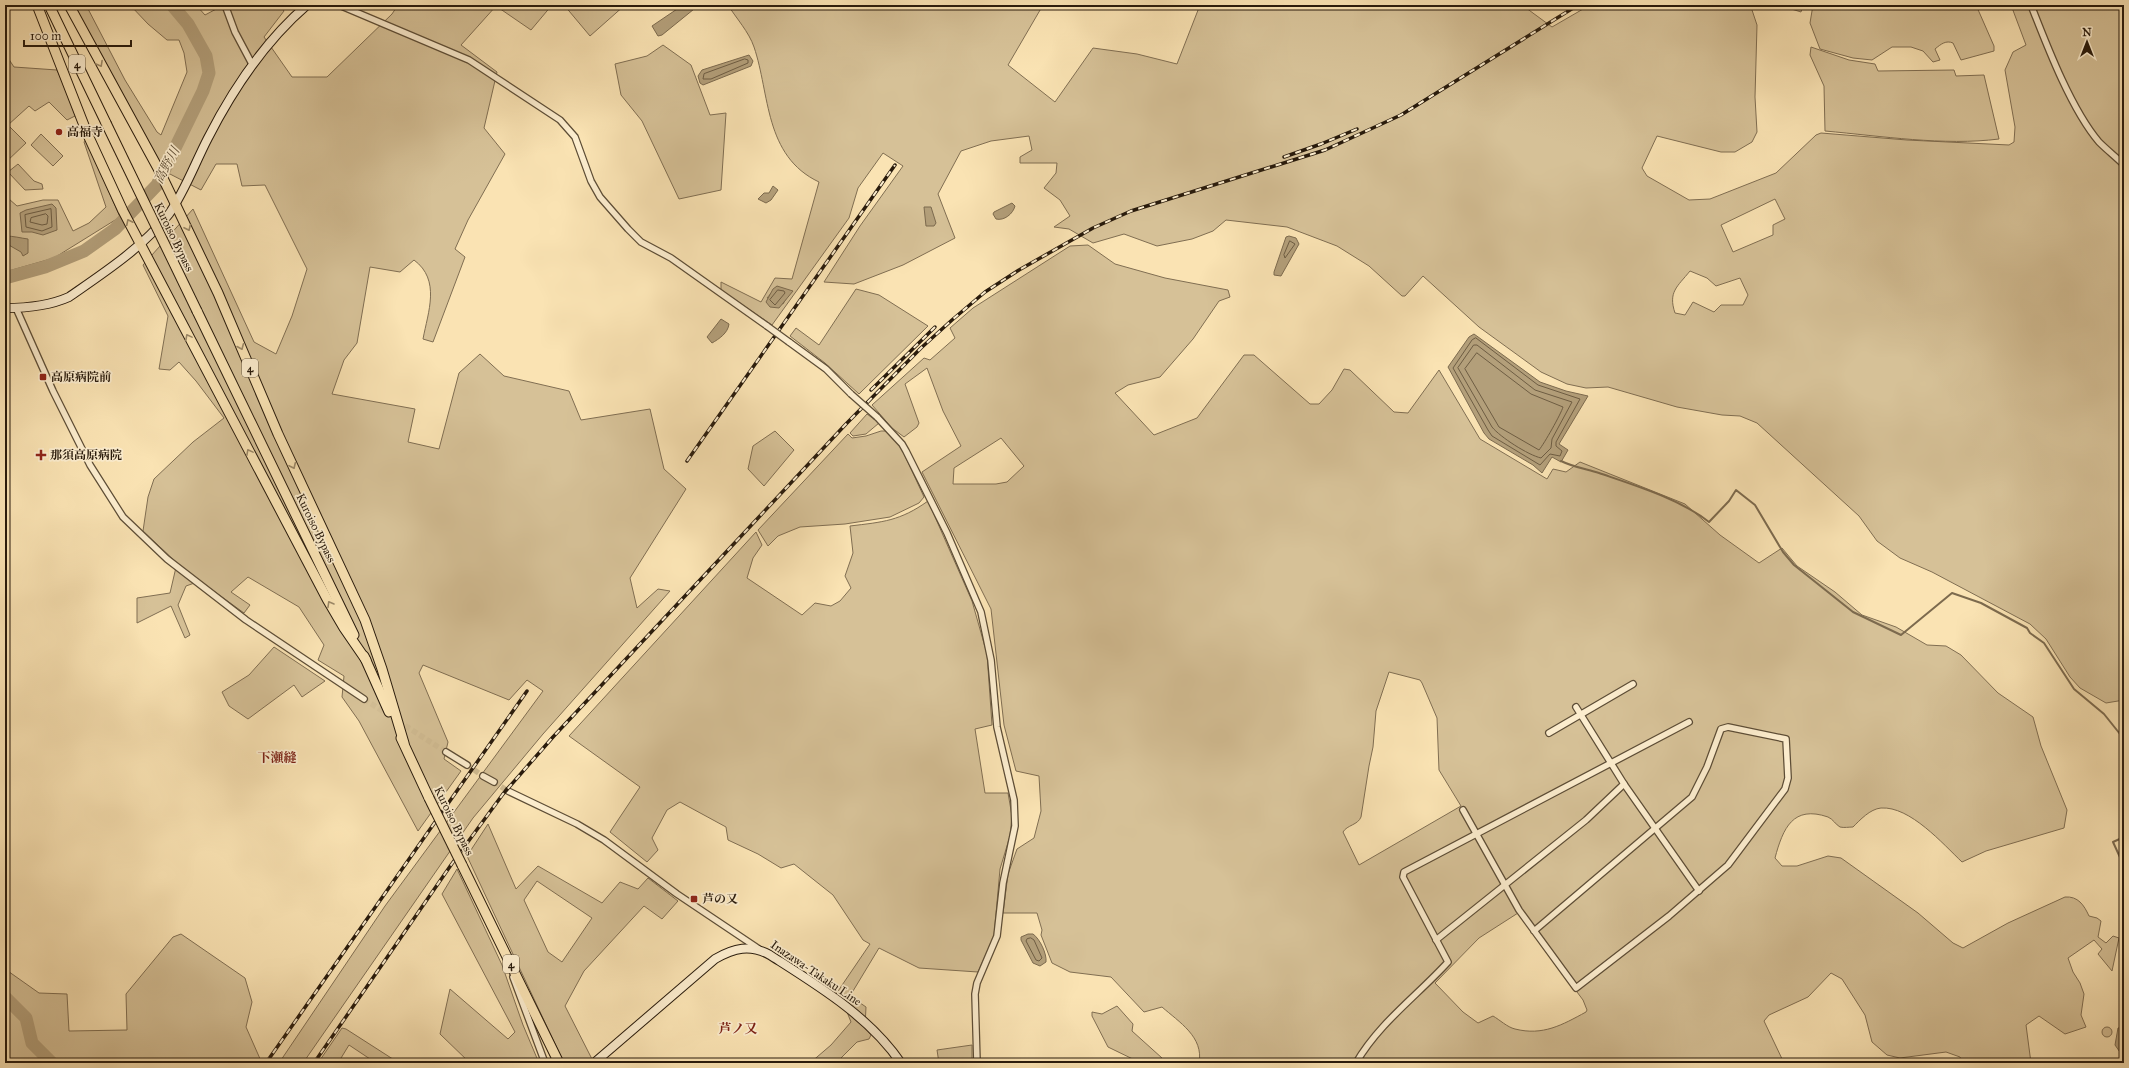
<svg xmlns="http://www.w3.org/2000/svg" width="2129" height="1068" font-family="'IM FELL Great Primer','Noto Serif JP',serif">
  <rect width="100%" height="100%" fill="#fae3b3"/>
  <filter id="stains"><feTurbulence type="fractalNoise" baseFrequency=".005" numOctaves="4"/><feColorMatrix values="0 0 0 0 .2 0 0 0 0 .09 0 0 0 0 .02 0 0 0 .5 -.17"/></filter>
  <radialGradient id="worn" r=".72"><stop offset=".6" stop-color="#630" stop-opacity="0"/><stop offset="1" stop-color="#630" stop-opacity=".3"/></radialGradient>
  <!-- green -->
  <g fill="#d6c197" stroke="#806e52" fill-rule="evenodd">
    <path d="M74 5H86L125 80 157 132 161 135 187 72 184 53 179 40H167L148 24 130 5H196L205 15 220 7V5H280L284 11 264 37 292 77H327L392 14 398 5H552L531 30 496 6 461 45 497 72 484 128 505 154 468 220 455 249 465 257 433 342 423 339C428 312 441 280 414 260L400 272 370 267 357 343 344 360 332 394 415 409 408 442 439 449 459 373 480 354 504 376 569 391 581 420 650 409 664 469 686 489 630 578 637 608 658 589 670 591 543 734 473 818 303 1063H279L385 906 543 691 527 680 509 700 423 665 419 673 448 742 444 759 461 771 418 831 359 721 342 697 344 676 318 660 324 645 299 607 248 577 231 592 250 605 244 613 200 581 186 586 178 605 190 635 185 638 171 606 137 623V598L170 593 177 563 143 531 148 497 154 479 193 442 224 418 196 381 179 362 170 370 159 369 168 316 143 265 193 209 254 342 276 354 292 316 307 269 265 185 242 186 237 164H216L201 190 168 173 160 165 105 65Z"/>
    <polygon points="564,5 625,5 590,36"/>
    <path d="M728 5H764L771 8 774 5H1043L1008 65 1055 102 1093 48 1137 54 1177 64 1200 5H1522L1552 27 1590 5H1622L1628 10 1633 5H1753L1752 10 1757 25 1755 97 1757 132 1752 142 1735 152H1721L1657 136 1642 168 1647 176 1689 200 1710 199 1776 173 1816 135 1821 133 1907 140 2009 145 2014 142 2015 127 2005 70 2013 52 2026 45 2011 5H2124V700L2106 703 2080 688 2070 677 2046 639 2030 624 1932 572 1900 558 1877 541 1859 516 1757 423 1740 416 1722 415 1677 407 1608 387 1586 388 1567 384 1541 372 1479 327 1423 276 1405 296H1402L1369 266 1337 246 1287 227 1226 220 1213 231 1192 239 1157 246 1124 234 1093 243 1069 229 1054 227 1070 216 1060 200 1044 188 1056 173 1057 163H1020V157L1032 150 1029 136 991 141 961 151 938 194 955 238 903 265 854 284 824 282 860 226 903 166 883 153 858 188 849 218 772 325 721 290V282L761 302 775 278 792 279 819 182C764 156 770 94 754 47 749 32 736 18 728 5ZM1775 199 1785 219 1773 225V235L1733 252 1721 225ZM1690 271 1707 278 1716 286 1740 278 1748 295 1743 305H1721L1714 312 1693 302 1685 315 1675 313C1668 292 1677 287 1690 271ZM777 286 786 299 783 304 767 298Z"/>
    <polygon points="1756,5 1803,5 1801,12 1782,6 1758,8"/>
    <path d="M1813 5H1976L1994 46V51L1961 60 1953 43C1946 40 1941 44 1935 49L1940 60 1933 62 1923 51 1911 47H1892L1872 60 1853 58 1820 49 1810 23Z"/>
    <polygon points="663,45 691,65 710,115 726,113 721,190 679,199 642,121 621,95 615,64 647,56"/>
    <path d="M1811 47 1849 60 1875 64 1878 71 1954 70 1956 76 1984 75 1999 139C1944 146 1881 136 1825 131L1824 86 1810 55Z"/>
    <polygon points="8,58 14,67 57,70 77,115 67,120 49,102 35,111 29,106 8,125 26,143 5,163 5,61"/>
    <polygon points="41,134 63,156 53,166 31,145"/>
    <polygon points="86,139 120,217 54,258 5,272 5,214 7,210 5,203 9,199 17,206 43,200 58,200 73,231 89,223 106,207 84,142"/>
    <polygon points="18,164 34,181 42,184 43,189 25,190 8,172"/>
    <path d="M1088 245 1115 264 1165 278 1228 290 1230 297 1219 301 1193 339 1160 377 1128 385 1115 393 1154 435 1197 418 1244 355H1254L1310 404H1319L1332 390 1344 369 1350 370 1394 412 1408 413 1439 370 1480 439 1547 479 1553 469 1566 472 1580 462 1685 504 1720 535 1759 563 1782 548 1797 566 1835 592 1862 615 1896 627 1927 645 1946 646 1961 655 1998 693 2033 717 2041 746 2067 810 2064 828 1986 851 1962 862C1943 844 1910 806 1881 808 1870 809 1860 820 1853 827 1849 827 1844 828 1840 827 1836 825 1833 819 1828 817 1793 805 1783 828 1775 858L1782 866H1797L1828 856 1841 858 1918 913 1953 943 1963 948 2008 923 2065 897C2078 896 2084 905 2089 916L2097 918 2101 921 2098 937 2106 943 2113 936 2119 938 2112 971 2098 954 2102 949 2094 940 2068 958 2073 972 2080 983 2084 994 2081 1015 2086 1027 2065 1034 2039 1016 2026 1025 2031 1063H1963L1960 1057 1946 1052 1900 1058 1887 1055 1872 1042 1865 1015 1842 979 1831 973 1808 997 1769 1015 1764 1021 1784 1063H1199C1204 1037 1179 1022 1162 1007L1144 1012 1111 977 1070 972 1052 963 1041 935 1042 930 1037 913H1003L1008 874 1017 849 1034 838 1041 811 1039 776 1016 771 1004 725 991 609 922 472 961 446 943 411 927 368 905 384 919 423 917 427 904 437 892 428 872 405 924 358 930 360 955 338 950 328 973 308 1070 246ZM1001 438 1024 466 1007 482 996 484H953L954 468ZM1389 672 1420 680 1422 683 1437 718 1439 770 1461 806 1359 865 1343 832C1347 825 1358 825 1361 817L1369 766 1373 747 1376 711ZM1518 913 1583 1000 1587 1010 1586 1012C1562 1025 1543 1036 1515 1029 1507 1027 1500 1020 1493 1016L1478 1023 1463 1012 1435 983 1479 938Z"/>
    <polygon points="856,289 879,295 928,326 859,394 825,363 790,336 796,328 819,345"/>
    <polygon points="867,414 879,423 866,434 853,436 850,433"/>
    <polygon points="775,431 794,450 764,486 748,469 753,446"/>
    <polygon points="881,431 886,431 900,445 924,497 919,503 890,517 845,524 800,527 778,536 768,546 758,530 848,434 852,438 866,436"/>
    <path d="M928 501 972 601 987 654 992 725 975 729 985 793H1008L1012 816 1010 836 1000 869 994 936 978 972 919 968 879 948 850 996 866 1007 865 1027 871 1035 869 1039 857 1042 836 1063H810L831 1045 851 1022 841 997 836 994 870 944 863 940 833 895 794 864 781 868 758 854 728 840 726 827 680 802 667 810 652 838 658 850 647 862 610 832 640 787 569 736 756 532 762 545 753 558 747 578 802 615 815 603 831 606 840 601 851 588 845 576 853 553 850 526C883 522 900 521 928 501Z"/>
    <polygon points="274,647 325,681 302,697 294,685 248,719 229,706 222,692 249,675"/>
    <path d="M488 824 516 889 538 866 602 903 620 882 638 889 648 878 678 901 662 919 644 906 584 971 565 1006 594 1063H564L467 856ZM537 881 592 918 562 962 548 952 524 900Z"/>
    <polygon points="457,869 502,965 523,1025 539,1063 470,1063 440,1034 450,989 508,1039 515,1032 442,894"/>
    <polygon points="181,934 245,978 252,1002 246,1027 261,1061 259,1063 5,1063 5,969 39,993 67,994 69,1031 127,1030 126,994 173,937"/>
    <polygon points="1117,1006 1133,1024 1132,1031 1162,1058 1157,1063 1141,1063 1108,1047 1092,1016 1092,1012 1102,1014"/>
    <circle cx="2107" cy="1032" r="5"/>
    <polygon points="342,1028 346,1029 399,1063 376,1063 349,1045 338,1063 318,1063"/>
    <polygon points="972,1045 972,1063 939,1063 937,1050"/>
  </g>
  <!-- water -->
  <g fill="#b39f7a" stroke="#7c6a4e">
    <polygon points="683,5 699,5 662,35 658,36 652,26"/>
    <polygon points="749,55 753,61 751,66 703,85 700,83 698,76 702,70"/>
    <polygon points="773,186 778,190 771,200 766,203 758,199 764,193 769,193"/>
    <path d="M1012 203 1015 206C1013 214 1004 221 996 219L993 214 994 212Z"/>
    <polygon points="52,204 56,208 57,230 43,235 32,232 22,232 20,213 26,210"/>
    <polygon points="924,207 931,207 936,223 934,226 926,226"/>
    <path d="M5 236C14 236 20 238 28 239V253L23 256 21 252 7 244Z"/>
    <polygon points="1289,236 1296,238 1299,244 1281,276 1274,275 1274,272 1286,237"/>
    <polygon points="777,286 793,291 779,308 770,307 766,302 773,289"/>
    <path d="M721 319 729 324C728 333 719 339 712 343L707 337Z"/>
    <polygon points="1474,334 1540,382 1566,391 1588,396 1559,444 1568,450 1561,462 1552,457 1542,473 1533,465 1489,439 1484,433 1448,367 1469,337"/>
    <path d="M1028 934H1033C1040 939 1047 954 1046 962L1040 966 1033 963 1021 940V937Z"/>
    <polygon points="2124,1027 2124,1058 2115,1045 2118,1028"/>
  </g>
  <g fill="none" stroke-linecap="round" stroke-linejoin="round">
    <!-- shore -->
    <g stroke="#6e5d43" stroke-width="1">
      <polygon points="745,59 748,60 748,63 711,79 703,79 704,74"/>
      <polygon points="51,209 52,227 42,231 26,227 25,215"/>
      <polygon points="46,214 48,216 47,224 42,225 30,222 31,218"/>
      <polygon points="1290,241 1295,244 1285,258 1284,255"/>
      <polygon points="778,290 784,291 785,293 775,305 770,300"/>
      <polygon points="1476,338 1538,385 1580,399 1556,442 1556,446 1562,451 1560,456 1550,454 1540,465 1492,436 1488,430 1453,368 1472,340"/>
      <path d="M1474 345H1477L1535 390 1572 402 1552 439 1551 448 1541 458C1528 455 1500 437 1492 427L1458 368Z"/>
      <path d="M1477 353 1531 394 1563 407C1561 414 1544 444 1539 450L1499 427 1465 369Z"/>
      <polygon points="1031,938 1034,940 1042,958 1039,961 1036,960 1026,941 1027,939"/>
    </g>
    <!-- stream -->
    <g stroke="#7c6a4e" stroke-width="2">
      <path d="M1561 461C1573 467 1586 469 1599 473 1634 485 1680 499 1709 522L1729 501 1736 490 1755 505 1783 552 1794 565 1853 612 1901 635 1952 593 1981 603 2027 628 2030 633 2044 643 2074 689 2104 714 2124 739"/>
      <polyline points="2124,837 2113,842 2124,866"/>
    </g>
    <!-- river -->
    <g stroke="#b39f7a" stroke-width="13">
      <polyline points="5,278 45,267 84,251 115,229 157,185 203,91 209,73 206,56 188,24 172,5"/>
      <polyline points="5,997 26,1018 32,1043 52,1063"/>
    </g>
    <!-- minor-tunnel -->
    <g stroke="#d0bb92" stroke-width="5.5" stroke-dasharray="5.5 3" stroke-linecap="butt">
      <polyline points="364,699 390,716"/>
      <polyline points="398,721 446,752"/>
      <polyline points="467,765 483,776"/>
      <polyline points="494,782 508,791"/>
    </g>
    <!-- minor casing -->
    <g stroke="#5d4d36" stroke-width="8">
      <g id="minor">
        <polyline points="225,5 235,32 252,64"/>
        <polyline points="339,5 469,60 560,120 575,137 591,181 600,197 628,229 641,242 671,258 767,326"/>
        <path d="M2031 5C2047 46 2071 109 2099 142 2107 150 2116 157 2124 165"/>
        <polyline points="16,308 53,391 90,465 123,517 167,559 246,620 364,699"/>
        <polyline points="789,342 826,369 851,394"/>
        <polyline points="877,417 902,444 906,451 947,533 981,612 991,660 997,727 1014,800 1015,826 1003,883 997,936 977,983 975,994 977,1063"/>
        <polyline points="1576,707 1624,784 1699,891"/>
        <polyline points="1549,733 1633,684"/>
        <polyline points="446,752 467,765"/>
        <polyline points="483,776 494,782"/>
        <polyline points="508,791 577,824 604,840 677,894 759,949"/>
        <polyline points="1463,810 1519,910 1576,988 1669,916 1728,865 1785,789 1788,778 1786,739 1728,727 1721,729 1707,767 1692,797 1534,931"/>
        <polyline points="1436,940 1586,820 1624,784"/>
        <polyline points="513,977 545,1063"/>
        <path d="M1356 1063C1379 1023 1417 996 1448 962L1403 877 1404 872 1689 722"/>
      </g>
    </g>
    <!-- secondary casing -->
    <g stroke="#291b0c" stroke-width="10">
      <g id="secondary">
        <path d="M5 308C27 308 49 306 69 297 105 272 142 248 169 214 185 191 195 163 208 138 233 89 264 42 307 5"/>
        <path d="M594 1063 715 959C734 948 750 944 770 955 817 985 869 1016 901 1063"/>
      </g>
    </g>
    <!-- trunk casing -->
    <g stroke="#291b0c" stroke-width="11">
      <g id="trunk">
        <polyline points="37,5 87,133 123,211 327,599 344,628 366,660"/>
        <polyline points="49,5 106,123"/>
        <polyline points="69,5 160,172 218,293 278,434 365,620 382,669 404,743"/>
        <polyline points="197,311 354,635"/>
        <polyline points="364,656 389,712"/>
        <polyline points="401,738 429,798"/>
        <polyline points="462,865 559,1063"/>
      </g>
    </g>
    <!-- minor -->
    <use href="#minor" stroke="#fcedce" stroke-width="5.5"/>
    <!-- secondary -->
    <use href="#secondary" stroke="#fcedce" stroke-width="8"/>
    <!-- trunk -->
    <use href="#trunk" stroke="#fae3b3" stroke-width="9"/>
    <!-- rail casing -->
    <g stroke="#291b0c" stroke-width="3.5">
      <g id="rail">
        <polyline points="1284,157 1321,144 1357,129"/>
        <polyline points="871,390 935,327"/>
        <polyline points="687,461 895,165"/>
        <polyline points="266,1063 527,691"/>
        <polyline points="314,1063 451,865 503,794 553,737 846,424 921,348 952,320 985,292 1019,270 1093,228 1131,211 1325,150 1401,115 1578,5"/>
      </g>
    </g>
    <!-- rail -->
    <use href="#rail" stroke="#fcedce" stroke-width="2" stroke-dasharray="6" stroke-linecap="butt"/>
    <!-- minor-bridge casing -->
    <g stroke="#5d4d36" stroke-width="8" stroke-linecap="butt">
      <g id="minor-bridge">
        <polyline points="767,326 789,342"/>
        <polyline points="851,394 877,417"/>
      </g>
    </g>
    <!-- trunk-bridge casing -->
    <g stroke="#291b0c" stroke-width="11" stroke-linecap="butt">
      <g id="trunk-bridge">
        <polyline points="106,123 197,311"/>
        <polyline points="429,798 462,865"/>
      </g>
    </g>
    <!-- minor-bridge -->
    <use href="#minor-bridge" stroke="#fcedce" stroke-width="5.5"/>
    <!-- trunk-bridge -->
    <use href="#trunk-bridge" stroke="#fae3b3" stroke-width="9"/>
  </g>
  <!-- one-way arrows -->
  <defs><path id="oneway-chevron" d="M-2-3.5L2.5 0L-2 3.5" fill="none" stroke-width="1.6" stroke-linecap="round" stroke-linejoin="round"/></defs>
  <g stroke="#9c8968">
    <use href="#oneway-chevron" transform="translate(100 64) rotate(61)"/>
    <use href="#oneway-chevron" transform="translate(129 222) rotate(-116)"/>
    <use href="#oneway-chevron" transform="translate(188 228) rotate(65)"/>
    <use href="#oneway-chevron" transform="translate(188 337) rotate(-118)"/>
    <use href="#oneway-chevron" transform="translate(241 347) rotate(67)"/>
    <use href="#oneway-chevron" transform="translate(249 452) rotate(-118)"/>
    <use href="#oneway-chevron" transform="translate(293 466) rotate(65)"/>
    <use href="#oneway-chevron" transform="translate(330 604) rotate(-120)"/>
  </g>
  <!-- markers -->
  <g fill="#8f2418" stroke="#fcedce" stroke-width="1.5">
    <circle cx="59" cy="132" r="4"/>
    <rect x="39" y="373" width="8" height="8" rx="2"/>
    <path d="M39 449h4v4h4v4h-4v4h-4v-4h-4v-4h4z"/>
    <rect x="690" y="895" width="8" height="8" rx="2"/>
  </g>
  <g text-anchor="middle" stroke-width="3.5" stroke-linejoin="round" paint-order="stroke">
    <!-- shield labels -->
    <g fill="#fcedce" stroke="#685a46" stroke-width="1">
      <rect x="69" y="55" width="16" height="18" rx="3"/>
      <rect x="242" y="359" width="16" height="18" rx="3"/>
      <rect x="503" y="955" width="16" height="18" rx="3"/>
    </g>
    <g font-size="11" font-weight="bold" fill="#291b0c">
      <text x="77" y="68">4</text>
      <text x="250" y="372">4</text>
      <text x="511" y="968">4</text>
    </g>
    <!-- poi labels -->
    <g font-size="12" font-weight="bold" fill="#291b0c" stroke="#fcedce" text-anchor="start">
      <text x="67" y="136">高福寺</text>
      <text x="51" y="381">高原病院前</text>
      <text x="50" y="459">那須高原病院</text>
      <text x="702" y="903">芦の又</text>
    </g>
    <!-- street labels -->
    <g font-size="12" fill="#291b0c" stroke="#fcedce">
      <text transform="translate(174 237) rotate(64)" y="4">Kuroiso Bypass</text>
      <text transform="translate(316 528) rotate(64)" y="4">Kuroiso Bypass</text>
      <text transform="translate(454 821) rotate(64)" y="4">Kuroiso Bypass</text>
      <text transform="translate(816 973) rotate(34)" y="4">Inazawa-Takaku Line</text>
    </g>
    <!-- water labels -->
    <g font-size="13" font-style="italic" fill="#605038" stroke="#fcedce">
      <text transform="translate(166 165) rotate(-62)" y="5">高野川</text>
    </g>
    <!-- neighbourhood labels -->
    <g font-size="13" font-weight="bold" fill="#7a1f14" stroke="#fcedce">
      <text x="277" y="762">下瀬縫</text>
      <text x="738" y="1033">芦ノ又</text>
    </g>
  </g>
  <!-- margin -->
  <rect width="2129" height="1068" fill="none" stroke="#fae3b3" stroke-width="20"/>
  <rect x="6" y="6" width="2117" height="1056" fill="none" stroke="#291b0c" stroke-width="2"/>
  <rect x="10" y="10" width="2109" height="1048" fill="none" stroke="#291b0c"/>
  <!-- north arrow -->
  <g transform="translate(2087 42)" stroke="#fcedce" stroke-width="3" paint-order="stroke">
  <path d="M0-3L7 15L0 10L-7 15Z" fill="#291b0c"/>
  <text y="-6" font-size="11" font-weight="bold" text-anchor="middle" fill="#291b0c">N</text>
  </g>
  <!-- scale -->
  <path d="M24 40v6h107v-6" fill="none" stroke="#291b0c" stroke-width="2"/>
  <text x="30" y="40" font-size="12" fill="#291b0c" stroke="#fcedce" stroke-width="3" paint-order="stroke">100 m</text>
  <rect width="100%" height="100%" filter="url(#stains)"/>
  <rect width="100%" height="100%" fill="url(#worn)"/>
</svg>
